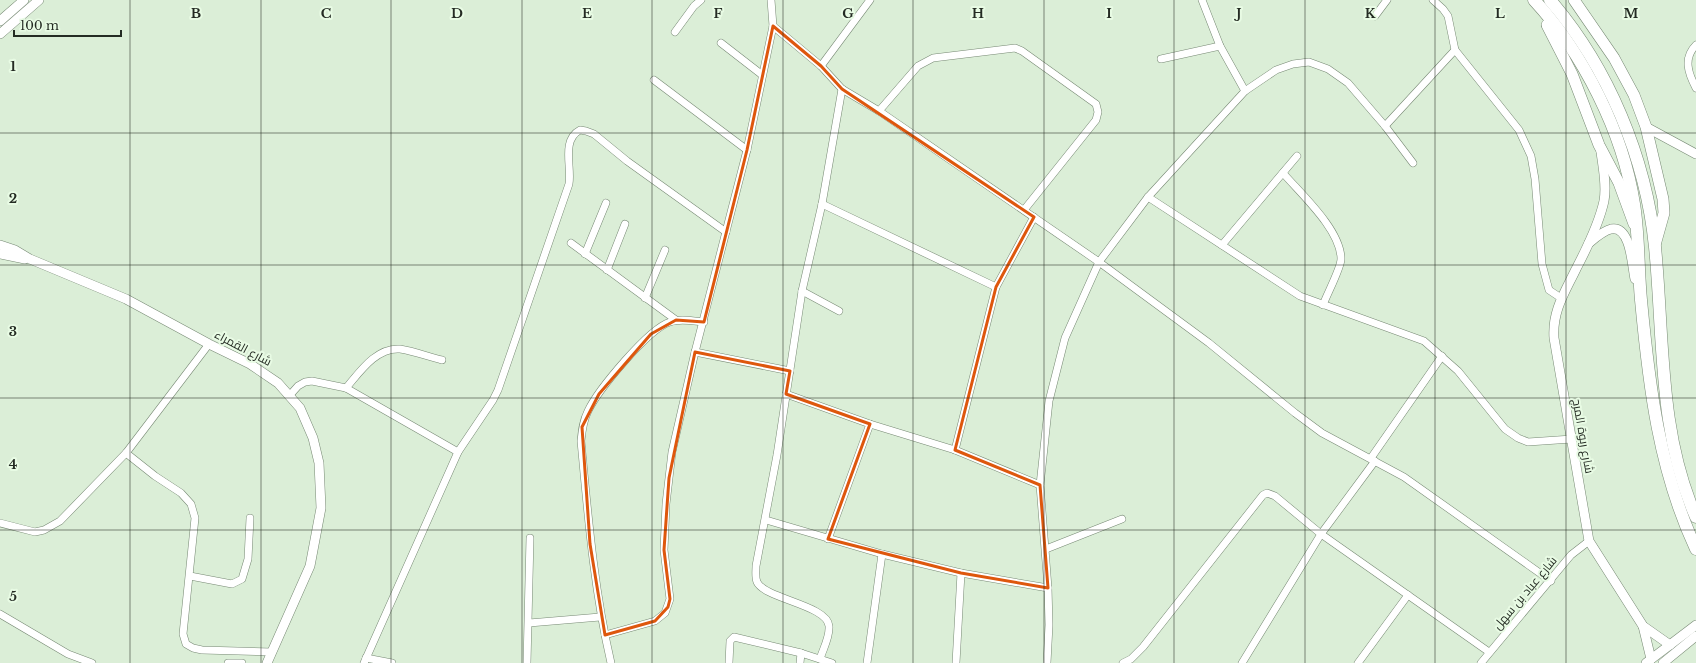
<svg xmlns="http://www.w3.org/2000/svg" width="1696" height="663" font-family="'Libre Baskerville',Cairo,serif">
  <rect width="100%" height="100%" fill="#dbeed7"/>
  <g fill="none" stroke-linecap="round" stroke-linejoin="round">
    <!-- minor casing -->
    <g stroke="#778974" stroke-width="8">
      <g id="minor">
        <polyline points="1202,0 1220,46 1245,91"/>
        <polyline points="1433,0 1443,9 1448,16 1455,50 1519,130 1531,156 1535,179 1542,264 1549,290 1561,298"/>
        <polyline points="1375,16 1387,0"/>
        <polyline points="773,26 821,66 842,89 879,111 1099,262 1209,343 1295,413 1322,433 1404,477 1551,581"/>
        <polyline points="675,32 694,6 701,0"/>
        <polyline points="721,43 761,74"/>
        <path d="M1696 45C1683 58 1688 73 1696 88"/>
        <polyline points="1161,59 1220,46"/>
        <polyline points="821,66 870,0"/>
        <polyline points="654,80 747,150"/>
        <polyline points="879,111 918,66 933,58 1015,48 1022,51 1096,104 1098,112 1096,120 1024,210"/>
        <polyline points="1385,126 1455,50"/>
        <path d="M1283 173C1301 194 1341 230 1341 259 1341 268 1327 294 1323 305"/>
        <polyline points="1148,197 1300,296 1424,341 1458,371 1505,429 1518,438 1528,442 1572,439"/>
        <polyline points="822,204 996,287"/>
        <polyline points="571,243 676,320"/>
        <polyline points="1222,245 1297,156"/>
        <polyline points="585,254 606,203"/>
        <polyline points="607,270 625,224"/>
        <polyline points="802,291 839,311"/>
        <polyline points="645,298 665,250"/>
        <polyline points="695,352 790,371"/>
        <path d="M346 388C359 373 376 347 400 349 414 351 429 357 442 360"/>
        <polyline points="786,394 870,424 955,450 1040,485"/>
        <polyline points="290,395 298,386 305,382 312,381 346,388 458,452"/>
        <polyline points="955,450 996,287 1034,217"/>
        <polyline points="126,453 155,476 181,493 191,504 195,518 183,634 186,644 193,648 202,650 271,652"/>
        <polyline points="1371,458 1442,356"/>
        <polyline points="766,520 882,554 961,573 1048,588"/>
        <polyline points="0,523 35,532 44,530 60,521 126,453 209,344"/>
        <polyline points="828,539 870,424"/>
        <polyline points="1046,549 1122,519"/>
        <polyline points="190,576 232,584 242,579 248,559 250,518"/>
        <polyline points="0,614 68,654 92,663"/>
        <polyline points="529,623 600,617"/>
        <polyline points="605,635 655,621 665,613 670,599 664,550 666,504 672,452 695,352 747,150 773,26 771,0"/>
        <polyline points="366,658 392,663"/>
        <path d="M820 659C823 649 830 637 829 626 827 605 765 599 757 582 755 577 756 571 756 566L777 455 802 291 822 204 842 89"/>
        <polyline points="228,663 242,663"/>
        <path d="M364 663 458 452 493 400 498 390 569 184C572 167 561 140 580 130L586 131 594 134 627 161 726 232"/>
        <polyline points="527,663 530,538"/>
        <path d="M611 663C594 590 588 516 581 441 582 430 583 421 588 411 598 390 648 329 670 322 680 318 693 321 704 322"/>
        <polyline points="729,663 730,641 734,637 801,653"/>
        <polyline points="800,663 801,653 832,663"/>
        <polyline points="867,663 882,554"/>
        <polyline points="956,663 961,573"/>
        <polyline points="1047,663 1049,625 1048,588 1040,485 1049,401 1065,338 1099,262 1148,197 1245,91 1276,70 1293,64 1309,62 1328,69 1348,83 1385,126 1413,163"/>
        <polyline points="1123,663 1131,659 1143,647 1263,495 1267,493 1275,496 1321,534 1489,652"/>
        <polyline points="1242,663 1321,534 1375,461"/>
        <polyline points="1358,663 1408,595"/>
        <polyline points="1481,663 1571,555 1589,541"/>
      </g>
    </g>
    <!-- tertiary casing -->
    <g stroke="#778974" stroke-width="10">
      <g id="tertiary">
        <polyline points="0,21 24,0"/>
        <polyline points="0,34 39,0"/>
        <polyline points="1646,127 1696,154"/>
        <path d="M1601 152C1603 168 1607 185 1604 201 1599 224 1587 248 1576 269 1565 292 1552 311 1554 338L1589 541 1643 626 1670 645"/>
        <path d="M1589 243C1595 238 1603 231 1611 229 1631 225 1632 266 1635 279"/>
        <polyline points="0,245 15,250 30,259 126,299 209,344 250,364 278,383 300,408 313,438 319,463 321,508 310,566 267,663"/>
        <polyline points="0,254 25,259"/>
        <polyline points="1643,626 1651,659"/>
        <polyline points="1646,663 1696,625"/>
        <polyline points="1663,663 1696,636"/>
      </g>
    </g>
    <!-- primary casing -->
    <g stroke="#778974" stroke-width="12">
      <g id="primary">
        <polyline points="1574,0 1614,58 1634,95 1646,127 1663,199 1664,213 1655,245"/>
        <polyline points="1547,25 1572,74 1599,145 1619,183 1634,224"/>
      </g>
    </g>
    <!-- trunk casing -->
    <g stroke="#778974" stroke-width="13">
      <g id="trunk">
        <path d="M1534 0C1583 53 1623 132 1634 204 1639 235 1638 268 1641 300 1649 386 1659 470 1696 549"/>
        <path d="M1550 0C1608 67 1646 158 1655 247 1664 337 1658 432 1696 517"/>
      </g>
    </g>
    <!-- minor -->
    <use href="#minor" stroke="#fff" stroke-width="7"/>
    <!-- tertiary -->
    <use href="#tertiary" stroke="#fff" stroke-width="9"/>
    <!-- primary -->
    <use href="#primary" stroke="#fff" stroke-width="11"/>
    <!-- trunk -->
    <use href="#trunk" stroke="#fff" stroke-width="12"/>
  </g>
  <!-- marked area -->
  <path fill="none" stroke="#de570d" stroke-width="3" stroke-linejoin="round" d="M773 26 821 66 842 89 1034 217 996 287 955 450 1040 485 1048 588 961 573 828 539 870 424 786 394 790 371 695 352 669 478 664 550 670 599 668 607 655 621 605 635 590 544 582 427 599 394 651 334 676 320 704 322 747 150Z"/>
  <!-- grid -->
  <path fill="none" stroke="#242b23" stroke-width="1" stroke-opacity="0.55" d="M130 0V663M261 0V663M391 0V663M522 0V663M652 0V663M783 0V663M913 0V663M1044 0V663M1174 0V663M1305 0V663M1435 0V663M1566 0V663M0 133H1696M0 265H1696M0 398H1696M0 530H1696"/>
  <g text-anchor="middle" stroke-width="4" stroke-linejoin="round" paint-order="stroke">
    <!-- street labels -->
    <g font-size="12" fill="#242b23" stroke="#e8fbe4">
      <text transform="translate(243 348) rotate(28)" y="4">شارع القمراء</text>
      <text transform="translate(1583 436) rotate(80)" y="4">شارع ربوة المرج</text>
      <text transform="translate(1525 593) rotate(-50)" y="4">شارع عباد بن سهل</text>
    </g>
  </g>
  <g font-size="13" text-anchor="middle" font-weight="bold" fill="#242b23" stroke="#e8fbe4" stroke-width="4" stroke-linejoin="round" paint-order="stroke">
    <text x="196" y="18">B</text>
    <text x="326" y="18">C</text>
    <text x="457" y="18">D</text>
    <text x="587" y="18">E</text>
    <text x="718" y="18">F</text>
    <text x="848" y="18">G</text>
    <text x="978" y="18">H</text>
    <text x="1109" y="18">I</text>
    <text x="1239" y="18">J</text>
    <text x="1370" y="18">K</text>
    <text x="1500" y="18">L</text>
    <text x="1631" y="18">M</text>
    <text x="13" y="71">1</text>
    <text x="13" y="203">2</text>
    <text x="13" y="336">3</text>
    <text x="13" y="469">4</text>
    <text x="13" y="601">5</text>
  </g>
  <!-- scale -->
  <path d="M14 30v6h107v-6" fill="none" stroke="#242b23" stroke-width="2"/>
  <text x="20" y="30" font-size="12" fill="#242b23" stroke="#e8fbe4" stroke-width="3" paint-order="stroke">100 m</text>
</svg>
